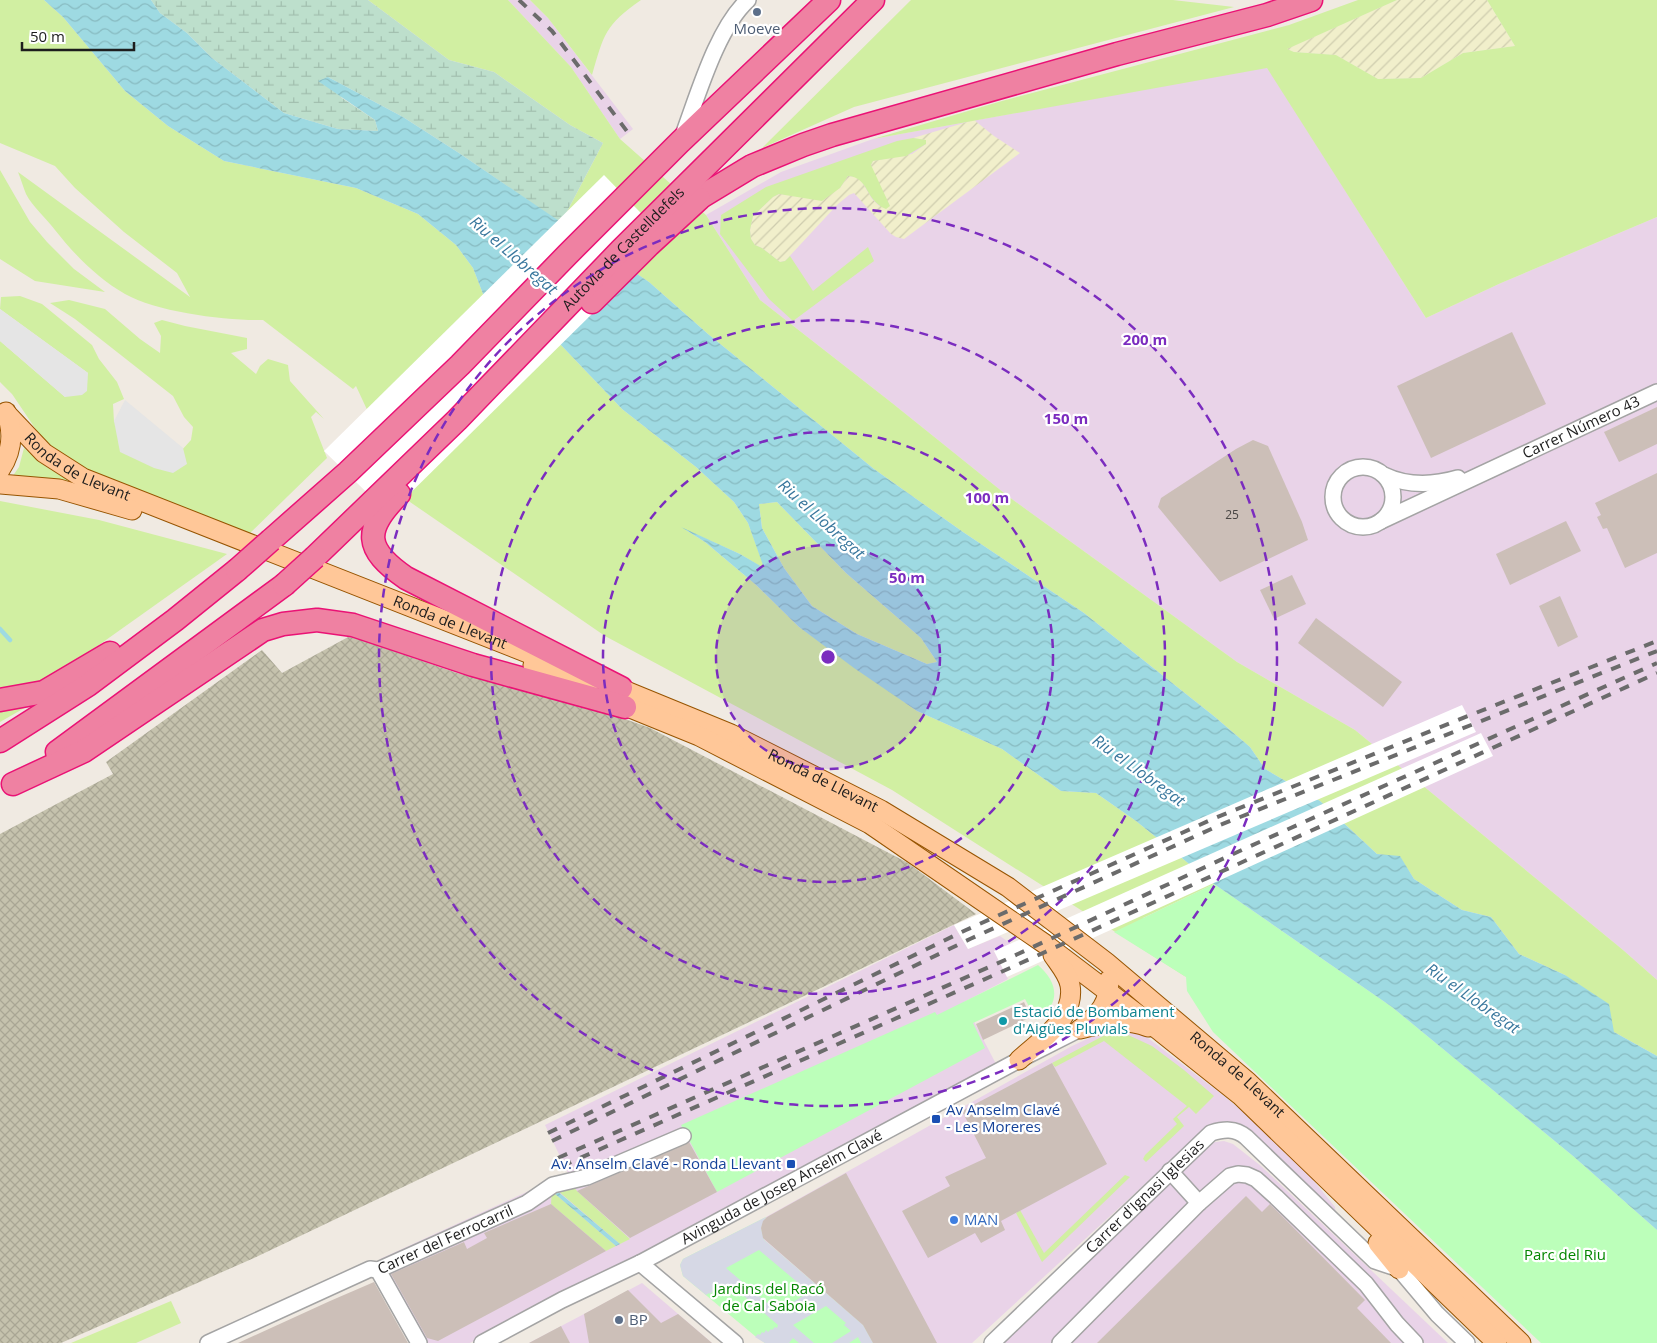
<svg xmlns="http://www.w3.org/2000/svg" width="1657" height="1343" font-family="'Open Sans',sans-serif">
  <defs>
    <pattern id="construction-cross-hatch" width="8" height="8" patternUnits="userSpaceOnUse" patternTransform="scale(1.25)"><rect width="8" height="8" fill="#c5c2ad"/><path d="M0 0l8 8M0 8l8-8" fill="none" stroke="#a9a694"/></pattern>
    <pattern id="farmland-furrows" width="10" height="10" patternUnits="userSpaceOnUse" patternTransform="scale(1.25)"><rect width="10" height="10" fill="#f1efcb"/><path d="M-1 1l2-2M0 10L10 0M9 11l2-2" fill="none" stroke="#ceccae"/></pattern>
    <pattern id="wetland-marsh" width="20" height="14" patternUnits="userSpaceOnUse" patternTransform="scale(1.25)"><rect width="20" height="14" fill="#bddfcc"/><path d="M1 5h8M5 5V1M11 12h8M15 12V8" fill="none" stroke="#a2bfaf"/></pattern>
    <pattern id="water-waves" width="16" height="10" patternUnits="userSpaceOnUse" patternTransform="scale(1.25)"><rect width="16" height="10" fill="#9edae2"/><path d="M0 5q4-4 8 0t8 0" fill="none" stroke="#88bbc1"/></pattern>
  </defs>
  <rect width="100%" height="100%" fill="#f0eae2"/>
  <!-- industrial -->
  <g fill="#e9d3e8">
    <polygon points="508,0 530,0 548,18 633,129 620,139 571,67"/>
    <polygon points="1267,67 1426,318 1501,283 1657,217 1657,980 1623,950 1355,730 1237,662 1009,497 892,403 760,300 706,215 781,172 873,139"/>
    <polygon points="954,925 968,949 1000,936 1011,944 994,951 1008,979 964,1002 996,1064 674,1236 470,1343 426,1343 380,1259 568,1173 545,1125"/>
    <polygon points="1111,1028 1127,1028 1144,1035 1224,1096 1252,1119 1310,1176 1335,1207 1336,1215 1218,1124 1207,1127 972,1343 873,1343 863,1325 764,1240 761,1228 766,1217 1072,1046"/>
    <polygon points="1224,1141 1233,1144 1261,1166 1448,1343 1003,1343 1206,1149 1215,1142"/>
    <polygon points="642,1283 712,1343 529,1343 584,1314"/>
  </g>
  <!-- construction -->
  <polygon fill="url(#construction-cross-hatch)" points="350,636 457,673 586,705 650,728 908,863 976,914 254,1258 61,1343 0,1343 0,834 113,774 106,762 262,650 282,673"/>
  <!-- farmland -->
  <g fill="url(#farmland-furrows)">
    <polygon points="1397,0 1487,0 1515,46 1463,53 1421,78 1378,79 1336,55 1294,52 1286,49"/>
    <polygon points="974,120 994,136 1020,153 904,239 896,237 891,234 854,193 849,195 838,204 785,261 780,262 762,248 755,245 751,239 750,230 753,216 773,197 779,194 789,195 840,188 848,176 856,177 862,182 872,199 879,206 890,206 872,170 871,165 873,161 912,154 926,144 925,140 913,138"/>
  </g>
  <!-- grass -->
  <g fill="#d1efa2">
    <path d="M0 0H44L63 17 125 91 168 126 224 161 356 188 418 214 456 245 473 268 485 299 540 323 622 409 696 467 734 502 748 523 765 569 740 554 686 530 705 542 755 584 799 627 917 711 1002 749 1061 791 1096 793 1136 821 1214 884 1143 918 1186 977 892 790 605 636 410 502 356 386 353 389 263 320C226 321 157 312 125 294 97 278 74 254 55 230 46 218 32 206 26 194 23 187 21 179 18 172L190 297 177 273 124 232 75 188 55 166 0 143Z"/>
    <polygon points="368,0 508,0 571,67 620,139 706,215 760,300 892,403 1009,497 1237,662 1355,730 1623,950 1657,980 1657,1056 1614,1032 1565,975 1519,954 1491,917 1462,910 1414,879 1400,857 1377,854 1320,801 1265,769 1250,747 1215,717 1084,613 963,532 874,469 708,334 649,282 561,223 603,143 570,125 494,72 449,60"/>
    <path d="M530 0H641C605 25 604 34 592 75L548 18Z"/>
    <polygon points="911,0 1173,0 1234,7 854,107 762,148"/>
    <polygon points="1358,0 1397,0 1287,49 1294,52 1336,55 1378,79 1421,78 1463,53 1515,46 1487,0 1657,0 1657,217 1501,283 1426,318 1267,68 873,139 1002,101 1289,25"/>
    <path d="M913 138 926 140V144L906 156 873 161 871 165 890 206 886 209C864 200 870 178 848 176L840 188 822 201 779 194 773 197 753 216 750 230 751 239 755 245 762 248 780 262 785 261 790 256 813 291 868 247 874 261 793 321 769 299 720 234 721 215 766 187 897 141Z"/>
    <polygon points="0,170 30,222 47,242 74,269 105,292 35,281 0,259"/>
    <polygon points="20,296 42,304 92,345 99,359 117,382 124,399 113,404 114,422 181,451 191,440 193,427 184,417 173,396 75,319 50,303 69,300 105,309 140,339 160,353 161,336 154,323 162,320 185,326 247,338 247,349 231,353 256,374 260,366 268,359 288,365 290,381 324,419 316,412 311,417 327,458 247,536 93,478 61,456 41,437 12,394 0,382 0,341 65,397 88,373 0,309 1,297"/>
    <polygon points="24,448 45,466 82,489 10,480 19,467"/>
    <polygon points="0,501 99,520 227,554 44,684 0,692"/>
    <polygon points="777,502 846,573 921,638 937,662 927,664 857,634 812,606 784,568 762,528 759,504"/>
    <polygon points="49,694 0,722 0,707"/>
    <polygon points="1126,1034 1152,1046 1184,1070 1214,1096 1196,1114 1189,1107 1177,1117 1184,1126 1146,1162 1143,1159 1145,1155 1177,1124 1173,1119 1187,1106 1104,1041 1055,1067 1052,1063 1105,1035"/>
    <polygon points="1125,1175 1130,1177 1042,1262 1016,1213 1020,1210 1044,1253"/>
    <polygon points="573,1186 577,1191 630,1239 620,1244 557,1190 554,1193 616,1246 606,1251 551,1204 552,1190"/>
    <polygon points="171,1301 181,1323 136,1343 71,1343"/>
  </g>
  <!-- wetland -->
  <polygon fill="url(#wetland-marsh)" points="151,0 368,0 449,60 494,72 570,125 603,143 561,223 459,153 403,117 328,77 342,98 375,120 378,131 338,129 284,113 212,58 187,33 160,13"/>
  <!-- park -->
  <g fill="#bcffba">
    <polygon points="1214,884 1392,1007 1573,1156 1657,1230 1657,1343 1541,1343 1213,1032 1187,991 1186,977 1114,932"/>
    <path d="M1038 965C1059 983 1061 1005 1036 1020L1025 999 973 1023 985 1048 717 1192 681 1125 935 1012 937 1015Z"/>
    <polygon points="766,1217 761,1228 764,1240 863,1325 873,1343 765,1343 755,1336 683,1276 680,1265 683,1259"/>
  </g>
  <!-- parking -->
  <g fill="#e5e5e5">
    <polygon points="0,309 88,373 87,391 82,395 65,397 0,341"/>
    <polygon points="125,400 183,448 187,464 173,473 154,468 120,452 114,421"/>
  </g>
  <!-- plaza -->
  <path fill="#d6d8e5" fill-rule="evenodd" d="M766 1217 761 1228 764 1240 863 1325 873 1343H861L858 1337 849 1343H832L851 1331 844 1325 846 1323 826 1306 793 1325 814 1343H799L793 1338 789 1343H765L755 1337 758 1334 760 1335 762 1332 764 1333 766 1330 768 1332 771 1329 772 1330 775 1327 777 1328 778 1325 730 1284 723 1288 721 1287 719 1290 717 1289 713 1291 710 1294 709 1293 706 1295 683 1276 680 1265 683 1259ZM759 1250 809 1292 778 1312 726 1268Z"/>
  <!-- water -->
  <g fill="url(#water-waves)" fill-rule="evenodd">
    <path d="M44 0H151L160 13 187 33 212 58 284 113 338 129 378 131 375 120 318 81 328 77 403 117 459 153 649 282 708 334 874 469 963 532 1084 613 1215 717 1250 747 1265 769 1320 801 1377 854 1400 856 1414 879 1462 910 1491 917 1519 954 1565 975 1609 1004 1614 1032 1657 1056V1230L1573 1156 1392 1007 1214 884 1136 821 1096 793 1061 791 1002 749 917 711 854 668 799 627 755 584 705 542 681 527 740 554 764 568 748 523 734 502 696 467 622 409 540 323 485 299 473 268 456 245 418 214 356 188 224 161 168 126 125 91 63 17ZM777 502 846 573 921 638 937 662 927 664 857 634 812 606 784 568 762 528 759 504Z"/>
    <polygon points="556,1190 620,1244 616,1246 554,1193"/>
  </g>
  <!-- pier -->
  <g fill="#fff">
    <polygon points="604,175 667,240 389,514 324,451"/>
    <polygon points="1462,705 1476,732 968,949 954,925"/>
    <polygon points="1481,733 1493,756 1007,977 994,951"/>
  </g>
  <g fill="none" stroke-linecap="round" stroke-linejoin="round">
    <!-- stream -->
    <polyline stroke="#9edae2" stroke-width="4.5" points="0,629 10,640"/>
  </g>
  <!-- building -->
  <g fill="#ccbfb8">
    <polygon points="1512,332 1546,404 1431,458 1397,386"/>
    <polygon points="1657,407 1657,444 1619,462 1604,432"/>
    <polygon points="1253,440 1268,446 1302,522 1308,540 1220,582 1158,507 1161,498 1236,449"/>
    <polygon points="1657,473 1657,553 1625,568 1607,528 1603,529 1597,517 1601,515 1595,503"/>
    <polygon points="1566,521 1581,551 1510,585 1496,554"/>
    <polygon points="1292,575 1306,604 1274,619 1260,590"/>
    <polygon points="1560,596 1578,637 1558,647 1539,606"/>
    <polygon points="1316,618 1402,682 1383,707 1298,643"/>
    <polygon points="1024,1002 1031,1017 983,1040 976,1024"/>
    <polygon points="1052,1063 1107,1164 1001,1221 1005,1230 981,1243 975,1233 928,1258 902,1211 950,1186 945,1177 986,1158 962,1111"/>
    <polygon points="689,1142 717,1192 630,1238 577,1191"/>
    <polygon points="846,1173 894,1262 937,1343 873,1343 863,1325 763,1238 761,1228 763,1221 767,1217"/>
    <polygon points="1246,1196 1262,1212 1270,1204 1284,1218 1365,1300 1357,1308 1391,1343 1097,1343"/>
    <polygon points="551,1204 606,1251 438,1341 427,1338 391,1274 464,1242 467,1249 487,1238 484,1233"/>
    <polygon points="374,1282 408,1343 238,1343 330,1301"/>
    <polygon points="628,1290 661,1323 678,1314 712,1343 589,1343 584,1314"/>
    <polygon points="561,1326 570,1343 529,1343"/>
  </g>
  <g fill="none" stroke-linecap="round" stroke-linejoin="round">
    <!-- minor casing -->
    <g stroke="#a4a4a4" stroke-width="18">
      <g id="minor">
        <path d="M683 135C698 95 717 28 748 0"/>
        <circle cx="1363" cy="497" r="30"/>
        <path d="M1384 475C1407 486 1434 485 1458 478"/>
        <path id="s1" d="M1381 521 1657 392"/>
        <polyline points="1170,1171 1199,1203"/>
        <polyline points="640,1263 735,1343"/>
        <polyline points="378,1270 419,1343"/>
        <path id="s2" d="M208 1343 370 1269 378 1270 527 1203 553 1185 587 1177 683 1136"/>
        <path id="s3" d="M482 1343 562 1300 640 1263 1019 1060 1080 1029"/>
        <path id="s4" d="M992 1343 1211 1133C1224 1129 1235 1128 1246 1137L1375 1261 1399 1269 1437 1314 1467 1343"/>
        <polyline points="1060,1343 1199,1203 1230,1176 1238,1174 1247,1175 1256,1179 1276,1197 1366,1284 1397,1324 1415,1343"/>
      </g>
    </g>
    <!-- major casing -->
    <g stroke="#975400" stroke-width="21">
      <g id="major">
        <path id="s5" d="M6 413 44 453 83 478 553 663"/>
        <path d="M0 470C12 452 14 432 6 412"/>
        <polyline points="0,484 59,489 132,510"/>
        <polyline points="533,665 588,689"/>
        <path id="s6" d="M609 684 731 734 881 810 1008 887 1106 962 1248 1082 1521 1343"/>
        <polyline points="613,701 699,736 870,824 1045,944 1161,1032 1240,1095 1497,1343"/>
        <path d="M1082 1028C1100 1013 1109 1004 1109 980"/>
        <path d="M1080 1029C1106 1023 1123 1017 1148 1027"/>
        <path d="M1019 1060C1040 1041 1076 1018 1070 985 1068 974 1059 964 1053 955"/>
        <polyline points="1378,1243 1399,1269"/>
      </g>
    </g>
    <!-- highway casing -->
    <g stroke="#ea1275" stroke-width="25">
      <g id="highway">
        <polyline points="686,206 752,166 803,145 832,135 1117,54 1267,15 1311,0"/>
        <polyline points="592,302 649,245 699,199"/>
        <path d="M399 494C363 530 364 549 406 578L621 688"/>
        <polyline points="271,540 348,472 460,365 568,254 680,142 829,0"/>
        <path id="s7" d="M315 557 457 420 621 250 873 0"/>
        <polyline points="0,700 44,692 110,653"/>
        <polyline points="0,741 88,685 175,620 237,570"/>
        <polyline points="57,752 284,585"/>
        <polyline points="13,784 84,751 263,630 283,624 317,620 353,625 473,665 625,707"/>
      </g>
    </g>
    <!-- minor -->
    <use href="#minor" stroke="#fff" stroke-width="15"/>
    <!-- major -->
    <use href="#major" stroke="#ffc798" stroke-width="19"/>
    <!-- highway -->
    <use href="#highway" stroke="#ef81a2" stroke-width="22"/>
    <!-- rail -->
    <g stroke="#6b6b6b" stroke-width="4" stroke-dasharray="10 10" stroke-linecap="butt">
      <polyline points="519,0 552,31 629,134"/>
      <polyline points="548,1133 966,930 1215,818 1468,716 1657,641"/>
      <polyline points="552,1141 970,939 1220,825 1657,651"/>
      <polyline points="558,1158 1005,960 1244,849 1657,663"/>
      <polyline points="562,1166 1010,968 1657,673"/>
    </g>
    <!-- highway-bridge casing -->
    <g stroke="#ea1275" stroke-width="25" stroke-linecap="butt">
      <g id="highway-bridge">
        <polyline points="237,570 271,540"/>
        <polyline points="284,585 315,557"/>
      </g>
    </g>
    <!-- highway-bridge -->
    <use href="#highway-bridge" stroke="#ef81a2" stroke-width="22"/>
  </g>
  <!-- distance rings -->
  <circle cx="828" cy="657" r="112" fill="#7b2cbf" fill-opacity=".12"/>
  <g fill="none" stroke="#7b2cbf" stroke-width="2.5" stroke-dasharray="9 6">
    <circle cx="828" cy="657" r="112"/>
    <circle cx="828" cy="657" r="225"/>
    <circle cx="828" cy="657" r="337"/>
    <circle cx="828" cy="657" r="449"/>
  </g>
  <!-- markers -->
  <g fill="#5c6f8a" stroke="#fff" stroke-width="2">
    <circle cx="757" cy="12" r="5"/>
    <circle cx="619" cy="1320" r="5"/>
  </g>
  <circle fill="#0f9aa8" stroke="#fff" stroke-width="2" cx="1003" cy="1021" r="5"/>
  <g fill="#1a4fb4" stroke="#fff" stroke-width="2">
    <rect x="931" y="1114" width="10" height="10" rx="2.5"/>
    <rect x="786" y="1159" width="10" height="10" rx="2.5"/>
  </g>
  <circle fill="#3f7fe0" stroke="#fff" stroke-width="2" cx="954" cy="1220" r="5"/>
  <g text-anchor="middle" stroke-width="4.5" stroke-linejoin="round" paint-order="stroke">
    <!-- number labels -->
    <g font-size="12" fill="#494644">
      <text x="1232" y="519">25</text>
    </g>
    <!-- service labels -->
    <g font-size="15" fill="#4e5e75" stroke="#fff">
      <text x="757" y="34">Moeve</text>
      <text x="629" y="1325" text-anchor="start">BP</text>
    </g>
    <!-- street labels -->
    <g font-size="15" fill="#1d1d1d" stroke="#fff">
      <text dy="5" stroke="none"><textPath href="#s7" startOffset="436">Autovia de Castelldefels</textPath></text>
      <text dy="5" stroke="none"><textPath href="#s1" startOffset="221">Carrer Número 43</textPath></text>
      <text dy="5" stroke="none"><textPath href="#s5" startOffset="91">Ronda de Llevant</textPath></text>
      <text dy="5" stroke="none"><textPath href="#s5" startOffset="496">Ronda de Llevant</textPath></text>
      <text dy="5" stroke="none"><textPath href="#s6" startOffset="235">Ronda de Llevant</textPath></text>
      <text dy="5" stroke="none"><textPath href="#s6" startOffset="745">Ronda de Llevant</textPath></text>
      <text dy="5" stroke="none"><textPath href="#s3" startOffset="338">Avinguda de Josep Anselm Clavé</textPath></text>
      <text dy="5" stroke="none"><textPath href="#s4" startOffset="212">Carrer d'Ignasi Iglesias</textPath></text>
      <text dy="5" stroke="none"><textPath href="#s2" startOffset="260">Carrer del Ferrocarril</textPath></text>
    </g>
    <!-- culture labels -->
    <g font-size="15" fill="#0d838f" stroke="#fff" text-anchor="start">
      <text x="1013" y="1017">Estació de Bombament<tspan x="1013" dy="17">d'Aigües Pluvials</tspan></text>
    </g>
    <!-- transit labels -->
    <g font-size="15" fill="#164399" stroke="#fff" text-anchor="start">
      <text x="946" y="1115">Av Anselm Clavé<tspan x="946" dy="17">- Les Moreres</tspan></text>
      <text x="781" y="1169" text-anchor="end">Av. Anselm Clavé - Ronda Llevant</text>
    </g>
    <!-- shop labels -->
    <g font-size="15" fill="#366cbe" stroke="#fff" text-anchor="start">
      <text x="964" y="1225">MAN</text>
    </g>
    <!-- park labels -->
    <g font-size="15" fill="#048601" stroke="#fff">
      <text x="1565" y="1260">Parc del Riu</text>
      <text x="769" y="1294">Jardins del Racó<tspan x="769" dy="17">de Cal Saboia</tspan></text>
    </g>
    <!-- water labels -->
    <g font-size="16" font-style="italic" fill="#39779d" stroke="#fff">
      <text transform="translate(514 255) rotate(41)" y="6">Riu el Llobregat</text>
      <text transform="translate(822 519) rotate(42)" y="6">Riu el Llobregat</text>
      <text transform="translate(1139 770) rotate(36)" y="6">Riu el Llobregat</text>
      <text transform="translate(1473 998) rotate(35)" y="6">Riu el Llobregat</text>
    </g>
  </g>
  <circle cx="828" cy="657" r="8" fill="#7b2cbf" stroke="#fff" stroke-width="2.5"/>
  <g font-size="15" text-anchor="middle" font-weight="bold" fill="#7b2cbf" stroke="#fff" stroke-width="4.5" stroke-linejoin="round" paint-order="stroke">
    <text x="1145" y="345">200 m</text>
    <text x="1066" y="424">150 m</text>
    <text x="987" y="503">100 m</text>
    <text x="907" y="583">50 m</text>
  </g>
  <!-- scale -->
  <path d="M22 42v8h112v-8" fill="none" stroke="#1d1d1d" stroke-width="2.5"/>
  <text x="30" y="42" font-size="15" fill="#1d1d1d" stroke="#ffffff" stroke-width="4" paint-order="stroke">50 m</text>
</svg>
